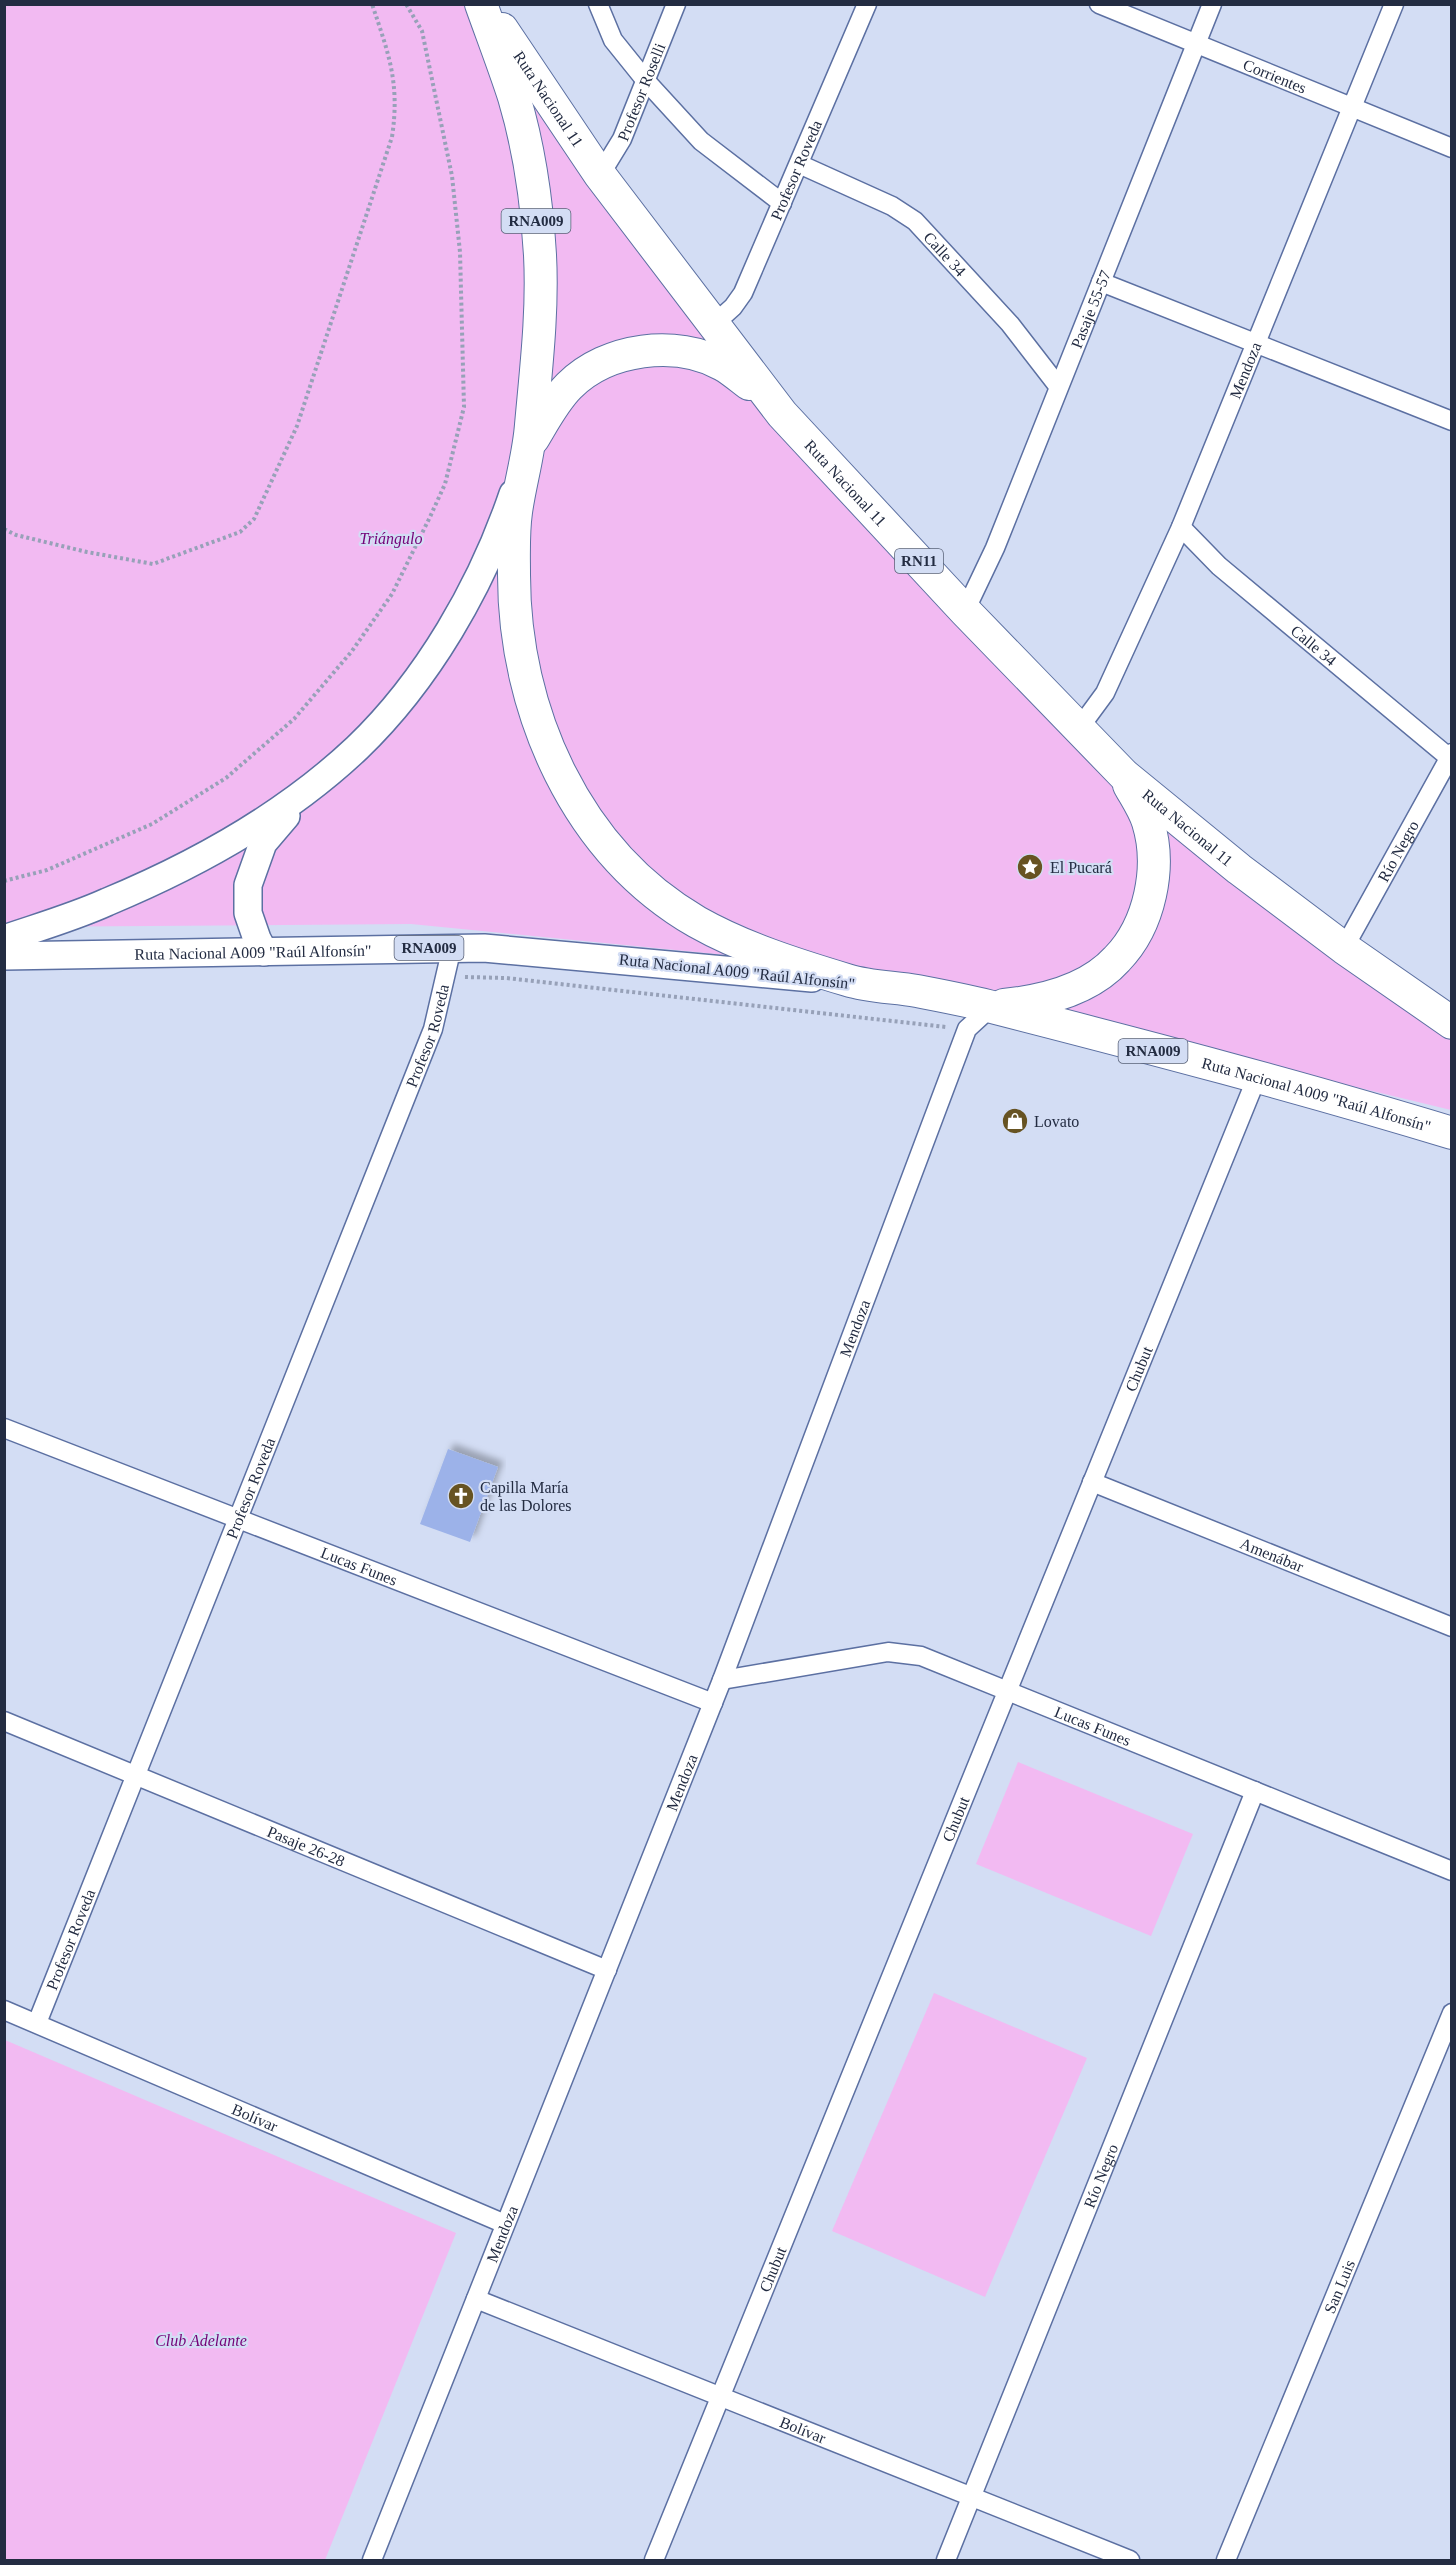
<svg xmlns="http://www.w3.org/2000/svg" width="1456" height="2565" font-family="Georgia,serif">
  <defs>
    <filter id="shadow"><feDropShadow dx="5.5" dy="-5.5" stdDeviation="3" flood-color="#0004"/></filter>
  </defs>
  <rect width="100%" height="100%" fill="#d3ddf4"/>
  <!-- green -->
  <g fill="#f2baf2">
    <polygon points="4,5 491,5 713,325 1080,727 1451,1032 1451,1110 868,969 411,924 5,927"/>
    <polygon points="1018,1762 1193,1834 1151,1936 976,1864"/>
    <polygon points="934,1993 1087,2058 985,2297 832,2231"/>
    <polygon points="5,2040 456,2233 325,2560 5,2560"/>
  </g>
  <!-- building -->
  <polygon fill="#9cb2e9" filter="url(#shadow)" points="448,1449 498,1467 470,1542 420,1524"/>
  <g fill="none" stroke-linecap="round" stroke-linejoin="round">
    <!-- street casing -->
    <g stroke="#5c70a2" stroke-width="21">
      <g id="street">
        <polyline points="598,4 613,40 646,81 701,141 782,203"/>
        <path id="s1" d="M1099 4 1452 148"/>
        <path id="s2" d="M799 164 892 206 915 221 1010 324 1058 386"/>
        <path id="s3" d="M600 175 622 139 676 4"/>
        <polyline points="1101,282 1452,421"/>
        <path id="s4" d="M713 325 733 307 743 293 867 4"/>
        <path id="s5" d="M1181 527 1219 566 1452 760"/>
        <path id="s6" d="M965 611 995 548 1212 4"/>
        <path id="s7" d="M1080 727 1105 693 1181 527 1394 4"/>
        <path id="s8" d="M1344 948 1452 753"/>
        <path id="s9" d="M4 1428 713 1703"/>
        <path id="s10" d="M1092 1482 1452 1627"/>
        <path id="s11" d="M722 1680 888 1652 921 1656 1452 1871"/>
        <path id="s12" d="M4 1721 607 1970"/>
        <path id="s13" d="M4 2010 505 2224"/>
        <path id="s14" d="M37 2023 433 1029 452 947"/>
        <path id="s15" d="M476 2299 1130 2560"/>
        <path id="s16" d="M372 2560 722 1680 967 1029 991 1007"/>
        <path id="s17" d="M654 2560 1257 1077"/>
        <path id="s18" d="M946 2560 1255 1791"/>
        <path id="s19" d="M1226 2560 1452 2013"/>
      </g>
    </g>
    <!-- primary casing -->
    <g stroke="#5c70a2" stroke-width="30">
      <g id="primary">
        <path d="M4 939C39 927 74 917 107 902 196 865 286 815 357 748 427 681 482 586 513 494"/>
        <polyline points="264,952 257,939 248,913 248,885 263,843 286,816"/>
        <path id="s20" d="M4 956 484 948 812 978"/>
      </g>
    </g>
    <!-- highway casing -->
    <g stroke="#5c70a2" stroke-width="34">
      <g id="highway">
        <path id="s21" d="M481 4C492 35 504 66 514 97 529 147 537 204 540 255 543 311 536 369 531 425 529 454 520 483 516 512 513 533 514 554 514 575 514 711 576 852 697 922 743 948 797 965 847 980 869 987 894 987 917 991 943 996 970 1001 996 1008 1148 1047 1301 1087 1452 1133"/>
        <path id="s22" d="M502 29 600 175 782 414 965 611 1124 775 1239 869 1344 948 1452 1023"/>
        <path d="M533 439C544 421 554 401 569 386 607 348 676 339 723 365 732 370 741 378 749 384"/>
        <path d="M1004 1005C1043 1001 1089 990 1117 959 1150 925 1162 867 1148 822 1144 809 1135 796 1129 785"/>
      </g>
    </g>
    <!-- path -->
    <g stroke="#97a1b8" stroke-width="4" stroke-dasharray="3 3" stroke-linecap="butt">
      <path d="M4 529 16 535 87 552 153 564 240 532 254 519 297 426 392 137C400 83 389 55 372 4"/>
      <polyline points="4,881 47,870 152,824 226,778 294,719 352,651 392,594 430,517 445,484 464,407 460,252 452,176 422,31 406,4"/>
      <polyline points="465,977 506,978 946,1027"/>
    </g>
    <!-- street -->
    <use href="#street" stroke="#fff" stroke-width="18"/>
    <!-- primary -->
    <use href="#primary" stroke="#fff" stroke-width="27"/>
    <!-- highway -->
    <use href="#highway" stroke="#fff" stroke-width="32"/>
  </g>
  <!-- icons -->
  <defs>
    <g id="sight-disc" transform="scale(1.35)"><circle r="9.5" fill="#675322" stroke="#d3ddf4"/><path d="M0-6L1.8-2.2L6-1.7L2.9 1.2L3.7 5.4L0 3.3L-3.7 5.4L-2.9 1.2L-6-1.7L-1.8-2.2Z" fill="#fff"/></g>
    <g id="shop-disc" transform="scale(1.35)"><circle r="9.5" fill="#675322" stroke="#d3ddf4"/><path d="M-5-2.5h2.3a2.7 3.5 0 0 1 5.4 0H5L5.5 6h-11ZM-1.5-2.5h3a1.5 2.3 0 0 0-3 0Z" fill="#fff"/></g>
    <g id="church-disc" transform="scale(1.35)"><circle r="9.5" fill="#675322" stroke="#d3ddf4"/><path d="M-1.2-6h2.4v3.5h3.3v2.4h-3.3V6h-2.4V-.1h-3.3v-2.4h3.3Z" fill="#fff"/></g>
  </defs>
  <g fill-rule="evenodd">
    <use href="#sight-disc" x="1030" y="867"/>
    <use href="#shop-disc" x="1015" y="1121"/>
    <use href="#church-disc" x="461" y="1496"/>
  </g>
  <g text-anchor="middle" stroke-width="4.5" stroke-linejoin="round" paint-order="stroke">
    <!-- shield labels -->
    <g fill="#d3ddf4" stroke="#586177" stroke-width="1.5">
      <rect x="501.5" y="209" width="69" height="24" rx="4.5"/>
      <rect x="895" y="549" width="48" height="24" rx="4.5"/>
      <rect x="394.5" y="936" width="69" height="24" rx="4.5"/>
      <rect x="1118.5" y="1039" width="69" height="24" rx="4.5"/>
    </g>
    <g font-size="15" font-weight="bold" fill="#232c42">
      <text x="536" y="226">RNA009</text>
      <text x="919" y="566">RN11</text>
      <text x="429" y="953">RNA009</text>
      <text x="1153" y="1056">RNA009</text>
    </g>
    <!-- street labels -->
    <g font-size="16" fill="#232c42" stroke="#d3ddf4">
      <text dy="6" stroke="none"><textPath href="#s1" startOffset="190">Corrientes</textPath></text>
      <text dy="6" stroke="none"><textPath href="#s3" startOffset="93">Profesor Roselli</textPath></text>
      <text dy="6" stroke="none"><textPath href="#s22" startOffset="84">Ruta Nacional 11</textPath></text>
      <text dy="6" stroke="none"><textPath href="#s4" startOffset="178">Profesor Roveda</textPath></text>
      <text dy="6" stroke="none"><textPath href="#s2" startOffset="174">Calle 34</textPath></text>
      <text dy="6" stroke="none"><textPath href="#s6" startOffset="327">Pasaje 55-57</textPath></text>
      <text dy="6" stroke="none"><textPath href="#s7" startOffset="394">Mendoza</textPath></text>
      <text dy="6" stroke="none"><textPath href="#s22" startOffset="570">Ruta Nacional 11</textPath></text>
      <text dy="6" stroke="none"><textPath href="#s5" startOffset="178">Calle 34</textPath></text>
      <text dy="6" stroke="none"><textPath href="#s22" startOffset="1056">Ruta Nacional 11</textPath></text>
      <text dy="6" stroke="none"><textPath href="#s8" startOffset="111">Río Negro</textPath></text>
      <text dy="6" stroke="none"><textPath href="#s20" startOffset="249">Ruta Nacional A009 "Raúl Alfonsín"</textPath></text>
      <text transform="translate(737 971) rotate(6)" y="6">Ruta Nacional A009 "Raúl Alfonsín"</text>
      <text dy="6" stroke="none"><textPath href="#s14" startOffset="1062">Profesor Roveda</textPath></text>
      <text dy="6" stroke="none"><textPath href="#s21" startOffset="1636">Ruta Nacional A009 "Raúl Alfonsín"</textPath></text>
      <text dy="6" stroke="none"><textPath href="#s16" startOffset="1323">Mendoza</textPath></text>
      <text dy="6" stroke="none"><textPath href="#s17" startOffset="1286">Chubut</textPath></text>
      <text dy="6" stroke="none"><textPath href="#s14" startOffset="576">Profesor Roveda</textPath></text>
      <text dy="6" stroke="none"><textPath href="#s10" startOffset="194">Amenábar</textPath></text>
      <text dy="6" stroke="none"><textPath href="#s9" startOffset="381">Lucas Funes</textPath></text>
      <text dy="6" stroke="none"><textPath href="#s11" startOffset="387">Lucas Funes</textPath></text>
      <text dy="6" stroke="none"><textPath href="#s16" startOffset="837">Mendoza</textPath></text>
      <text dy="6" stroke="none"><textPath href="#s17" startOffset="800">Chubut</textPath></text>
      <text dy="6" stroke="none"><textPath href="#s12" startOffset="327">Pasaje 26-28</textPath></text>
      <text dy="6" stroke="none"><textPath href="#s14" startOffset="90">Profesor Roveda</textPath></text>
      <text dy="6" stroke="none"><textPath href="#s13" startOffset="273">Bolívar</textPath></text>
      <text dy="6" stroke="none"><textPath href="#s18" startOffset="414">Río Negro</textPath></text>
      <text dy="6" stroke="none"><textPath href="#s16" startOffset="351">Mendoza</textPath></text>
      <text dy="6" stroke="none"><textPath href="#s17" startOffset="314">Chubut</textPath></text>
      <text dy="6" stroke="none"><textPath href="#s19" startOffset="296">San Luis</textPath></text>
      <text dy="6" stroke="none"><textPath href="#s15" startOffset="352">Bolívar</textPath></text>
    </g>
    <!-- park labels -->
    <g font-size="16" font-style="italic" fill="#740378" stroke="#d3ddf4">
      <text x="391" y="544">Triángulo</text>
      <text x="201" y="2346">Club Adelante</text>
    </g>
    <!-- poi labels -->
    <g font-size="16" fill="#232c42" stroke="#d3ddf4" text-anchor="start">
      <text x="1050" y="873">El Pucará</text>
      <text x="1034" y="1127">Lovato</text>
      <text x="480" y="1493">Capilla María<tspan x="480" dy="18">de las Dolores</tspan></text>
    </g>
  </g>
  <!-- border -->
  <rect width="1456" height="2565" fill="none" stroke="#232c42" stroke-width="12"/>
</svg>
